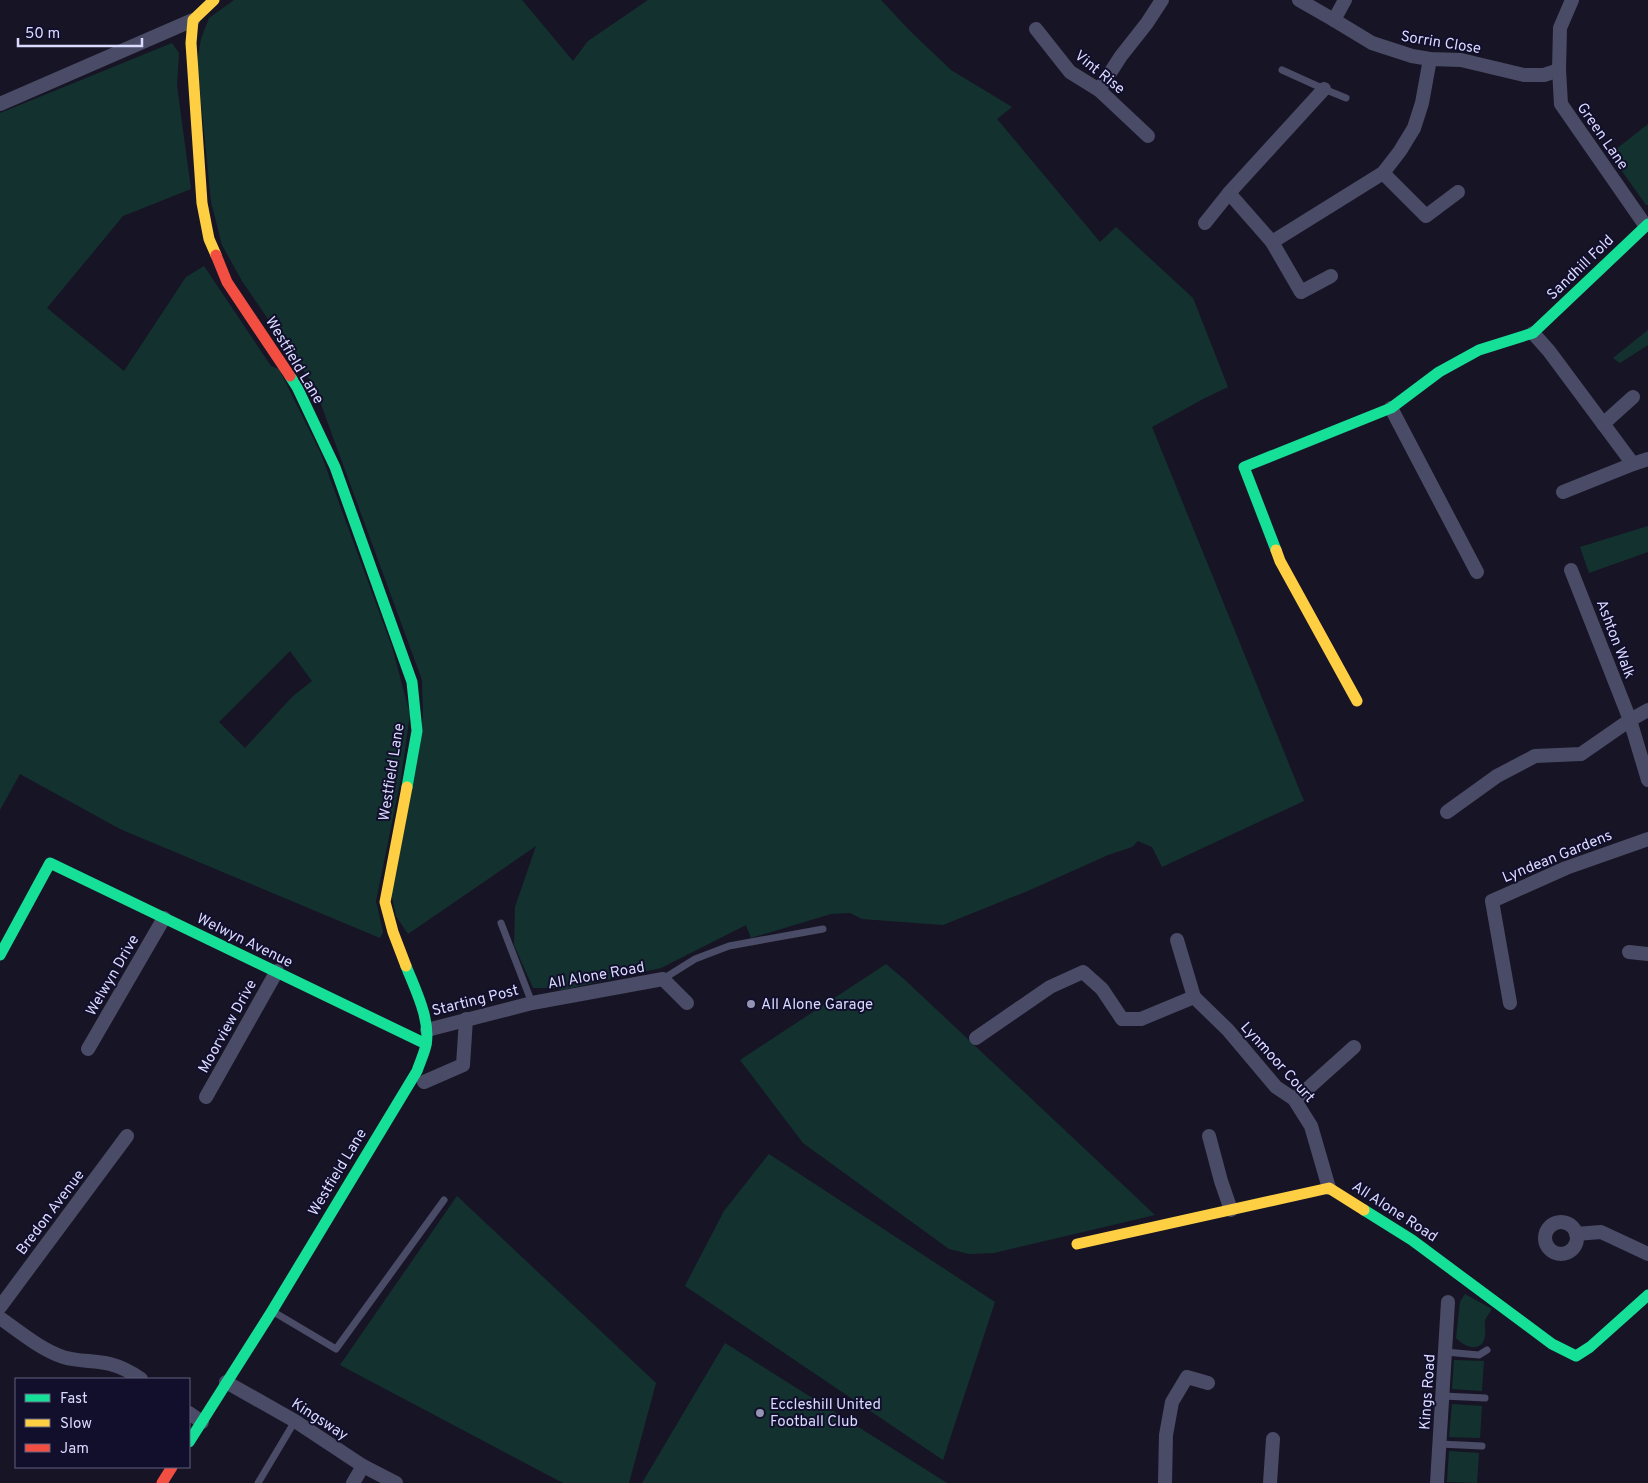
<svg xmlns="http://www.w3.org/2000/svg" width="1648" height="1483" font-family="Overpass,sans-serif">
  <rect width="100%" height="100%" fill="#171525"/>
  <!-- green -->
  <g fill="#13322f" fill-rule="evenodd">
    <polygon points="234,0 522,0 573,61 588,41 648,0 881,0 910,31 951,70 1012,107 997,119 1100,242 1116,227 1193,298 1228,387 1205,398 1152,427 1304,801 1162,867 1152,847 1138,841 1132,847 1108,855 1030,890 943,925 862,919 850,913 831,914 751,938 746,925 661,968 562,990 553,988 533,988 514,945 515,907 536,846 408,934 396,916 391,893 423,716 422,680 315,388 242,281 222,245 211,202 197,61 201,39 209,18"/>
    <path d="M172 43 179 53 177 86 191 189 123 216 47 308 124 371 186 277 204 266 271 366 279 369 321 454 392 647 410 714 401 778 376 901 383 932 380 938 120 829 20 774 0 810V113ZM290 651 312 681 292 697 245 748 219 722Z"/>
    <polygon points="1648,124 1648,205 1646,205 1610,154"/>
    <polygon points="1648,330 1648,345 1620,363 1613,358"/>
    <polygon points="1648,526 1648,552 1589,573 1580,547"/>
    <polygon points="886,964 905,980 1155,1215 994,1253 969,1254 949,1249 803,1143 740,1060"/>
    <polygon points="769,1154 995,1302 943,1460 685,1286 724,1211"/>
    <polygon points="457,1196 656,1383 629,1483 563,1483 340,1365"/>
    <path d="M1465 1294 1492 1309C1490 1312 1487 1316 1485 1320 1484 1325 1486 1331 1485 1336 1482 1354 1464 1347 1456 1338L1460 1302Z"/>
    <polygon points="725,1343 947,1483 642,1483"/>
    <polygon points="1454,1360 1484,1361 1482,1391 1452,1389"/>
    <polygon points="1452,1404 1482,1406 1480,1438 1449,1437"/>
    <polygon points="1449,1451 1479,1453 1477,1483 1447,1482"/>
  </g>
  <g fill="none" stroke-linecap="round" stroke-linejoin="round">
    <!-- lane -->
    <g stroke="#4a4b66" stroke-width="7">
      <polyline points="1282,70 1324,89 1346,98"/>
      <polyline points="501,923 532,1003"/>
      <polyline points="663,979 695,959 729,946 823,929"/>
      <polyline points="272,1311 336,1349 444,1200"/>
      <polyline points="1445,1352 1479,1355 1487,1350"/>
      <polyline points="1443,1396 1485,1398"/>
      <polyline points="1440,1444 1482,1446"/>
      <polyline points="258,1483 295,1421"/>
    </g>
    <!-- street -->
    <g stroke="#4a4b66" stroke-width="14">
      <polyline points="1299,0 1334,20 1372,43 1412,56 1430,59 1461,60 1524,75 1544,75 1559,70"/>
      <polyline points="1572,0 1560,28 1559,70 1561,104 1645,225"/>
      <polyline points="1334,20 1345,0"/>
      <polyline points="1036,29 1070,72 1099,90 1148,136"/>
      <polyline points="1099,90 1121,56 1147,23 1162,0"/>
      <polyline points="0,104 193,20"/>
      <polyline points="1383,173 1426,216 1458,192"/>
      <polyline points="1229,193 1272,242 1301,292 1331,276"/>
      <polyline points="1205,223 1229,193 1324,89"/>
      <polyline points="1272,242 1383,173 1400,151 1414,128 1422,103 1430,59"/>
      <polyline points="1533,333 1549,351 1633,464 1563,492"/>
      <polyline points="1391,408 1477,572"/>
      <polyline points="1603,424 1633,397"/>
      <polyline points="1633,464 1648,459"/>
      <polyline points="1571,570 1630,720 1648,780"/>
      <polyline points="1447,812 1497,776 1535,756 1581,754 1630,720 1648,710"/>
      <polyline points="1177,940 1194,997"/>
      <polyline points="1629,952 1648,954"/>
      <polyline points="1510,1003 1492,901 1566,868 1648,839"/>
      <polyline points="427,1030 532,1003 663,979 687,1003"/>
      <polyline points="976,1038 1050,987 1083,972 1102,989 1122,1019 1141,1019 1194,997 1228,1030 1276,1087 1294,1099 1311,1126 1329,1188"/>
      <polyline points="88,1049 164,918"/>
      <polyline points="424,1082 463,1065 466,1019"/>
      <polyline points="206,1097 277,971"/>
      <polyline points="1294,1099 1305,1091 1354,1047"/>
      <polyline points="1209,1136 1221,1181 1231,1210"/>
      <circle cx="1561" cy="1238" r="16"/>
      <polyline points="1576,1234 1601,1232 1648,1254"/>
      <polyline points="0,1307 127,1136"/>
      <path d="M0 1318C20 1332 40 1349 63 1357 78 1362 95 1360 110 1364 122 1367 131 1372 141 1379"/>
      <polyline points="226,1382 295,1421 363,1466 396,1483"/>
      <polyline points="189,1413 202,1422"/>
      <polyline points="353,1483 363,1466"/>
      <polyline points="1165,1483 1166,1435 1172,1402 1187,1377 1208,1383"/>
      <polyline points="1270,1483 1273,1439"/>
      <polyline points="1437,1483 1448,1302"/>
    </g>
    <!-- fast -->
    <g stroke="#16e098" stroke-width="11">
      <polyline points="290,376 297,387 335,467 412,682 417,731 407,787"/>
      <polyline points="1276,550 1244,467 1391,408 1439,372 1479,350 1533,333 1648,224"/>
      <polyline points="0,955 50,863 426,1044"/>
      <polyline points="1364,1210 1412,1240 1552,1344 1576,1356 1590,1347 1648,1295"/>
      <path d="M189 1442 272 1311 417 1071C420 1062 424 1054 426 1045 431 1020 415 989 406 966"/>
    </g>
    <!-- slow -->
    <g stroke="#ffcf43" stroke-width="11">
      <polyline points="214,0 193,20 191,43 202,203 209,239 216,255"/>
      <polyline points="1276,550 1280,561 1357,701"/>
      <polyline points="406,966 393,932 385,902 407,787"/>
      <polyline points="1077,1244 1329,1188 1364,1210"/>
    </g>
    <!-- jam -->
    <g stroke="#f24e42" stroke-width="11">
      <polyline points="216,255 227,282 290,376"/>
      <polyline points="162,1483 172,1467"/>
    </g>
  </g>
  <!-- markers -->
  <g fill="#9694b3" stroke="#110f2b" stroke-width="2">
    <circle cx="751" cy="1004" r="5"/>
    <circle cx="760" cy="1413" r="5"/>
  </g>
  <g text-anchor="middle" stroke-width="4" stroke-linejoin="round" paint-order="stroke">
    <!-- street labels -->
    <g font-size="15" fill="#dad9ff" stroke="#110f2b">
      <text transform="translate(1441 42) rotate(9)" y="5">Sorrin Close</text>
      <text transform="translate(1100 72) rotate(39)" y="5">Vint Rise</text>
      <text transform="translate(1603 136) rotate(55)" y="5">Green Lane</text>
      <text transform="translate(1580 267) rotate(-44)" y="5">Sandhill Fold</text>
      <text transform="translate(295 360) rotate(59)" y="5">Westfield Lane</text>
      <text transform="translate(1616 639) rotate(69)" y="5">Ashton Walk</text>
      <text transform="translate(391 772) rotate(-81)" y="5">Westfield Lane</text>
      <text transform="translate(1557 856) rotate(-22)" y="5">Lyndean Gardens</text>
      <text transform="translate(245 940) rotate(26)" y="5">Welwyn Avenue</text>
      <text transform="translate(112 975) rotate(-60)" y="5">Welwyn Drive</text>
      <text transform="translate(596 975) rotate(-10)" y="5">All Alone Road</text>
      <text transform="translate(475 1000) rotate(-14)" y="5">Starting Post</text>
      <text transform="translate(227 1026) rotate(-61)" y="5">Moorview Drive</text>
      <text transform="translate(1278 1062) rotate(48)" y="5">Lynmoor Court</text>
      <text transform="translate(337 1172) rotate(-59)" y="5">Westfield Lane</text>
      <text transform="translate(1395 1211) rotate(33)" y="5">All Alone Road</text>
      <text transform="translate(50 1212) rotate(-53)" y="5">Bredon Avenue</text>
      <text transform="translate(1427 1392) rotate(-86)" y="5">Kings Road</text>
      <text transform="translate(320 1419) rotate(33)" y="5">Kingsway</text>
    </g>
    <!-- poi labels -->
    <g font-size="15" fill="#dad9ff" stroke="#110f2b" text-anchor="start">
      <text x="761" y="1009">All Alone Garage</text>
      <text x="770" y="1409">Eccleshill United<tspan x="770" dy="17">Football Club</tspan></text>
    </g>
  </g>
  <!-- legend -->
  <rect x="15" y="1378" width="175" height="90" fill="#110f2b" stroke="#616080"/>
  <rect x="25" y="1394" width="25" height="8" fill="#16e098" stroke="#616080"/>
  <text x="60" y="1403" font-size="15" fill="#dad9ff">Fast</text>
  <rect x="25" y="1419" width="25" height="8" fill="#ffcf43" stroke="#616080"/>
  <text x="60" y="1428" font-size="15" fill="#dad9ff">Slow</text>
  <rect x="25" y="1444" width="25" height="8" fill="#f24e42" stroke="#616080"/>
  <text x="60" y="1453" font-size="15" fill="#dad9ff">Jam</text>
  <!-- scale -->
  <path d="M18 38v8h124v-8" fill="none" stroke="#dad9ff" stroke-width="2.5"/>
  <text x="25" y="38" font-size="15" fill="#dad9ff" stroke="#110f2b" stroke-width="4" paint-order="stroke">50 m</text>
</svg>
